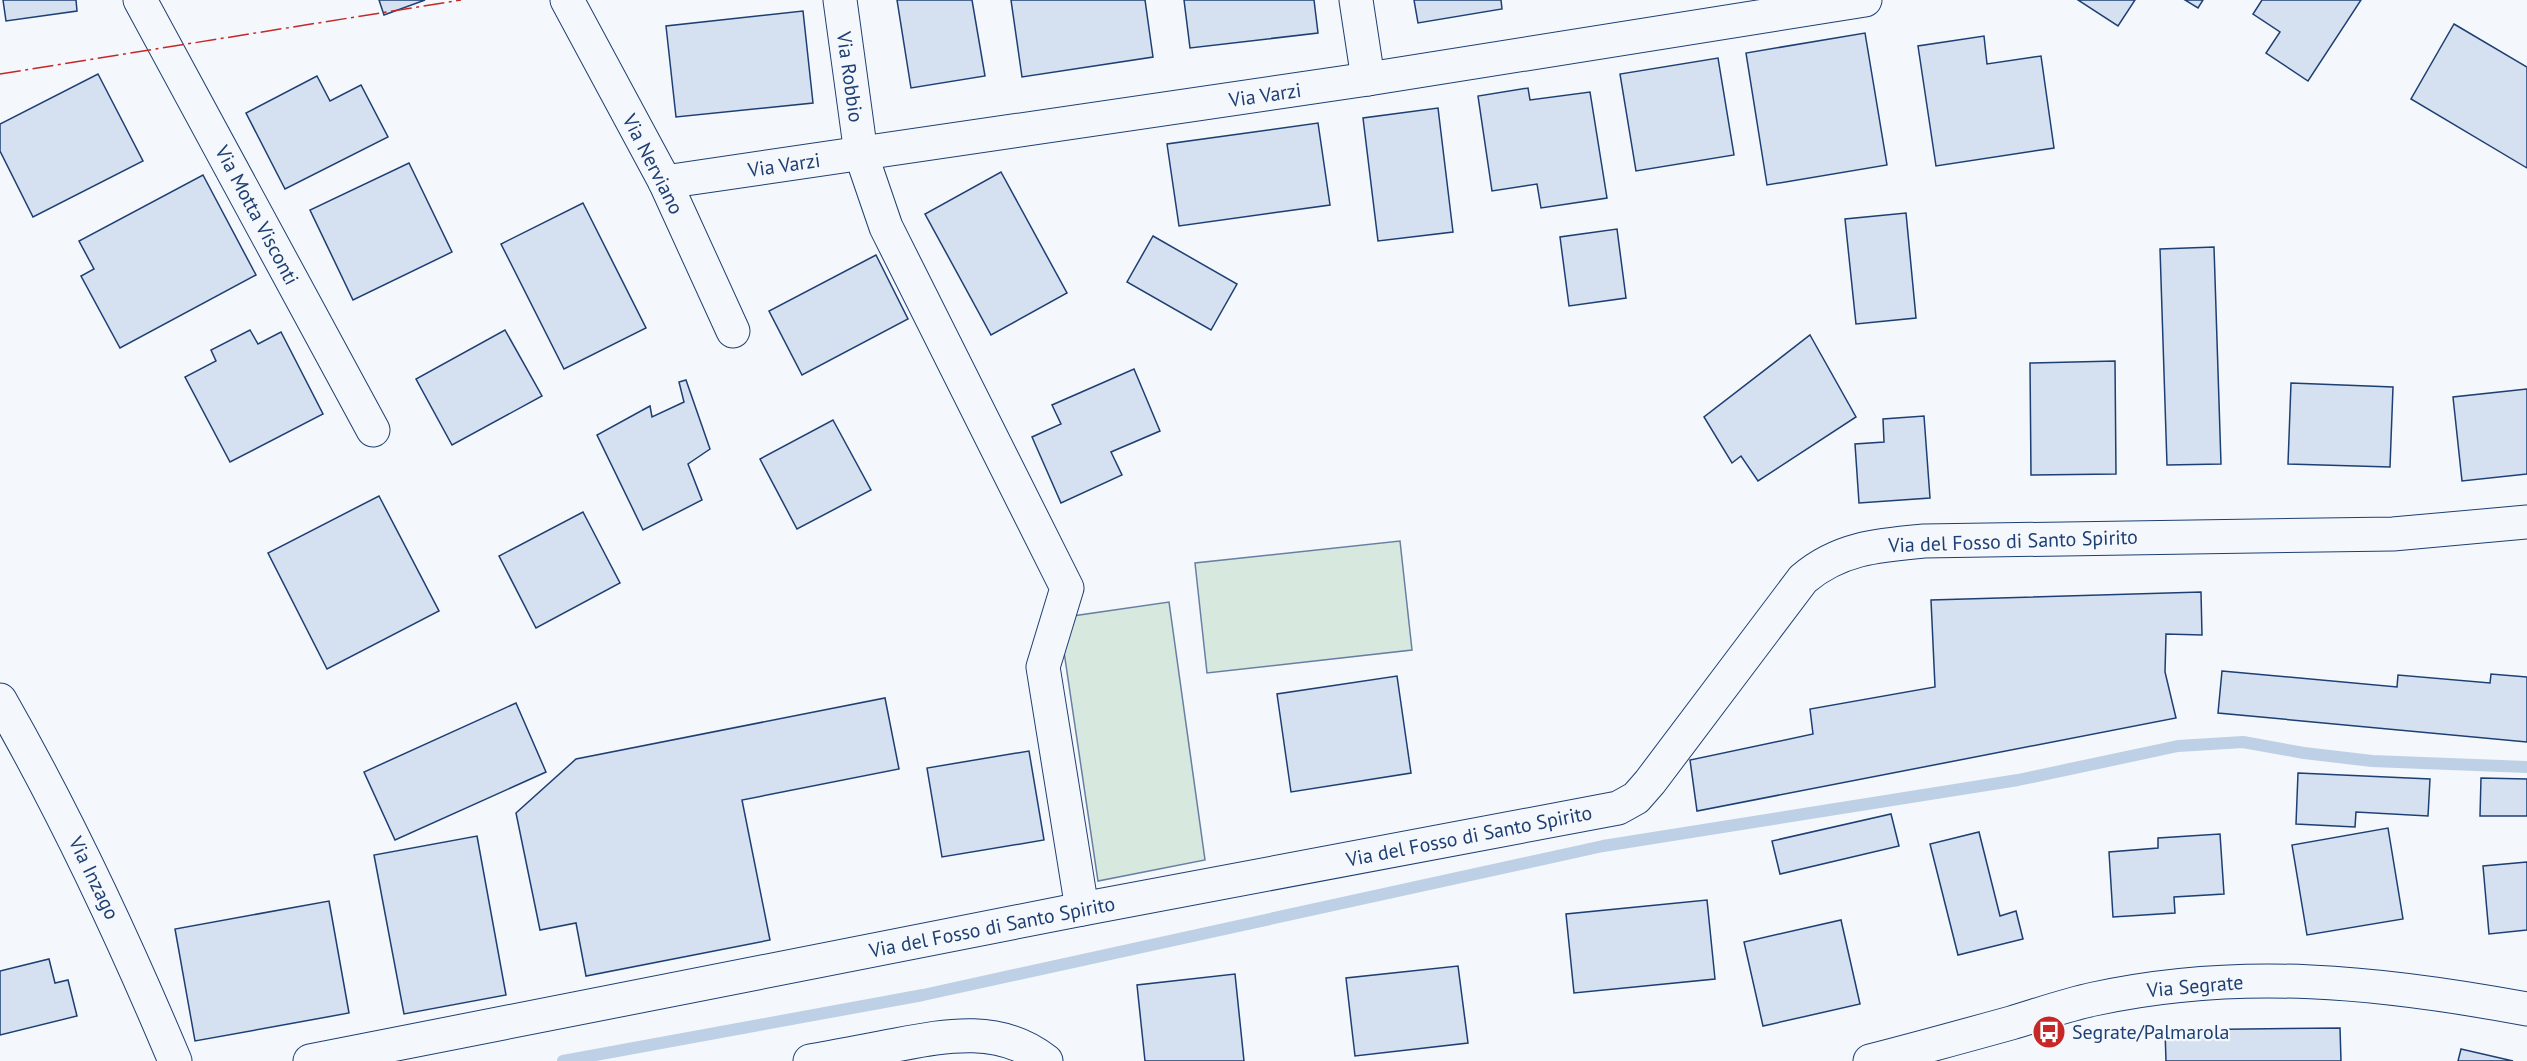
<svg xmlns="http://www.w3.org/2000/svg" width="2527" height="1061" font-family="'PT Sans',sans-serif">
  <rect width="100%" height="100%" fill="#f4f7fb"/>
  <!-- pitch -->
  <g fill="#d7e8df" stroke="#687fa3" stroke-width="1.5">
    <polygon points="1400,541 1412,650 1207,673 1195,563"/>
    <polygon points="1169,602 1205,860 1098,881 1059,618"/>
  </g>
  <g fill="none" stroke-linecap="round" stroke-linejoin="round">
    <!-- stream -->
    <polyline stroke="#bed0e5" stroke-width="12" points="563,1061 923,995 1603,846 2018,780 2178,746 2243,742 2304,753 2372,761 2527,767"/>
  </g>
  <!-- building -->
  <g fill="#d5e0f0" stroke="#1d3f73" stroke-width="1.5">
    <polygon points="3,0 76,0 77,11 6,21"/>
    <polygon points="379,0 425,0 384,15"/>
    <polygon points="897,0 972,0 985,76 911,88"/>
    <polygon points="1011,0 1145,0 1153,57 1022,77"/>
    <polygon points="1184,0 1314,0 1318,33 1190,48"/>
    <polygon points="1414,0 1501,0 1502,9 1418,23"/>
    <polygon points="2078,0 2135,0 2118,26"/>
    <polygon points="2185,0 2203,0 2198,8"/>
    <polygon points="2262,0 2361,0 2308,81 2266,53 2280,32 2253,14"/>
    <polygon points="803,11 813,103 676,117 666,26"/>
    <polygon points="2454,24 2527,67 2527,168 2411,99"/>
    <polygon points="1865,33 1887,165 1767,185 1746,53"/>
    <polygon points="1984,36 1987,64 2041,56 2054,148 1936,166 1918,46"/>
    <polygon points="1718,58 1734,155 1636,171 1620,74"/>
    <polygon points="98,74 143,161 33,217 0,151 0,124"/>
    <polygon points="317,76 330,101 361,85 388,137 285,189 246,113"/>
    <polygon points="1528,88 1530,100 1590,92 1607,198 1541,208 1537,184 1492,191 1478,96"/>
    <polygon points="1438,108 1453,232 1378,241 1363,118"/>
    <polygon points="1318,123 1330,205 1179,226 1167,144"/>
    <polygon points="409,163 452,252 353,300 310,210"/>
    <polygon points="1001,172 1067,293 991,335 925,214"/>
    <polygon points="203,175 256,275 120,348 81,276 94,269 79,241"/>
    <polygon points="583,203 646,328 564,369 501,244"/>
    <polygon points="1906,213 1916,318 1856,324 1845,219"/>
    <polygon points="1617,229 1626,298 1569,306 1560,237"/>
    <polygon points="1153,236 1237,284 1211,330 1127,282"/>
    <polygon points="2214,247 2221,464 2167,465 2160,249"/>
    <polygon points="876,255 908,319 802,375 769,311"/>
    <polygon points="250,330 258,344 281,332 323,414 230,462 185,377 216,361 211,350"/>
    <polygon points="505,330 542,396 452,445 416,379"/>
    <polygon points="1810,335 1856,417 1758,481 1741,456 1732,463 1704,417"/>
    <polygon points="2115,361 2116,474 2031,475 2030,363"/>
    <polygon points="1134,369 1160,431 1111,452 1122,475 1061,503 1032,437 1061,424 1052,405"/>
    <polygon points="686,380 710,449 688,464 702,500 643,530 597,435 650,406 652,417 684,402 679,382"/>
    <polygon points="2291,383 2393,387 2390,467 2288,464"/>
    <polygon points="2527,389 2527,474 2462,481 2453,397"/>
    <polygon points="1924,416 1930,498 1859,503 1855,444 1884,442 1883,419"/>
    <polygon points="833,420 871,490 797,529 760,459"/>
    <polygon points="379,496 439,611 327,669 268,553"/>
    <polygon points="583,512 620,583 536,628 499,556"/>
    <polygon points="2201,592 2202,635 2166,634 2165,672 2176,718 1697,811 1690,760 1813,734 1810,709 1935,687 1931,600"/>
    <polygon points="2222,671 2397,687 2398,675 2490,683 2491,674 2527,677 2527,742 2218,713"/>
    <polygon points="1397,676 1411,773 1291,792 1277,694"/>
    <polygon points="885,698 899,769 742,800 770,940 586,976 576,923 540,930 516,813 576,759"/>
    <polygon points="516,703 546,772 395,840 364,772"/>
    <polygon points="1029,751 1044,840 942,857 927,768"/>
    <polygon points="2298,773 2430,779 2428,816 2356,812 2355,827 2296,824"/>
    <polygon points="2481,778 2527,779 2527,816 2480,816"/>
    <polygon points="1891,814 1899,846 1780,874 1772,841"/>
    <polygon points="2388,828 2403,919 2307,935 2292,845"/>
    <polygon points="1979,832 2000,916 2016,911 2023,939 1958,955 1930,844"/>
    <polygon points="2220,834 2224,894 2174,897 2175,913 2113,917 2109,852 2158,848 2158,838"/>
    <polygon points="477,836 506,995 404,1014 374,855"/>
    <polygon points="2527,862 2527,930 2489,934 2483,866"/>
    <polygon points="1707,900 1715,979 1574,993 1566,914"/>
    <polygon points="329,901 349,1013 195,1041 175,929"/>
    <polygon points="1841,920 1860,1004 1763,1026 1744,942"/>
    <polygon points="49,959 55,983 68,980 77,1016 0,1035 0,971"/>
    <polygon points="1458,966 1468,1043 1355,1056 1346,978"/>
    <polygon points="1235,974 1244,1061 1145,1061 1137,985"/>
    <polygon points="2340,1028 2341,1061 2166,1061 2165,1030"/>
    <polygon points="2461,1049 2513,1061 2458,1061"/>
  </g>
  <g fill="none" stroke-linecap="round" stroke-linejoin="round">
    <!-- minor casing -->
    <g stroke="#1d3f73" stroke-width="35">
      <g id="minor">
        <polyline points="140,0 373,430"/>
        <polyline points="567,0 665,182 733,331"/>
        <polyline points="840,0 861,154 886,227 1067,588 1043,667 1082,909"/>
        <polyline points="1356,0 1368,79"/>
        <polyline points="665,182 1368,79 1865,0"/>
        <path d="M810 1061C839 1056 868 1050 896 1045 948 1035 1001 1025 1046 1061"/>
        <path d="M1870 1061C1917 1049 1964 1036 2011 1023 2038 1015 2066 1005 2094 999 2241 967 2381 982 2527 1009"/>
      </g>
    </g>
    <!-- tertiary casing -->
    <g stroke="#1d3f73" stroke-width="35">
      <g id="tertiary">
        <path d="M0 700C67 817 123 937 175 1061"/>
        <path d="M310 1061 1082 909 1618 808 1636 798 1650 782 1803 579C1839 548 1879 545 1924 541L2393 534 2527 522"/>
      </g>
    </g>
    <!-- minor -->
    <use href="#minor" stroke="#f4f7fb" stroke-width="33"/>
    <!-- tertiary -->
    <use href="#tertiary" stroke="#f4f7fb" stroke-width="33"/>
    <!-- power -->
    <polyline stroke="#c62828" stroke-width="1.5" stroke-dasharray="21 4.5 3 4.5" stroke-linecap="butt" points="0,74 461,0"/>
  </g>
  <!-- icons -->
  <defs>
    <g id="bus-disc" transform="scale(1.725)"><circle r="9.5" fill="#c62828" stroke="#f4f7fb"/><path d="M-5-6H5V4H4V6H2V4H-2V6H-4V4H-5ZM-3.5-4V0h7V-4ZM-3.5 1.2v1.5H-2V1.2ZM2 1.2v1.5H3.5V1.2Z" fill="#fff"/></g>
  </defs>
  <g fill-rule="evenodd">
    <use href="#bus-disc" x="2049" y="1032"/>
  </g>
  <g text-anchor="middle" stroke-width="4.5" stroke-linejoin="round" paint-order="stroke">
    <!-- street labels -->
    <g font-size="20" fill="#1d3f73" stroke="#f4f7fb">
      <text transform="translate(850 77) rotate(82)" y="7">Via Robbio</text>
      <text transform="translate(1265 95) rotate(-8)" y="7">Via Varzi</text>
      <text transform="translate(653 164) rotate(63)" y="7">Via Nerviano</text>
      <text transform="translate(784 165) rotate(-8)" y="7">Via Varzi</text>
      <text transform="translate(257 215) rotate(62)" y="7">Via Motta Visconti</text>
      <text transform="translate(2013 541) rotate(-2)" y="7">Via del Fosso di Santo Spirito</text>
      <text transform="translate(1469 836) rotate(-11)" y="7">Via del Fosso di Santo Spirito</text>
      <text transform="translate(94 878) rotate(64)" y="7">Via Inzago</text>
      <text transform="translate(992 927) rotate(-11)" y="7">Via del Fosso di Santo Spirito</text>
      <text transform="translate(2195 986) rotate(-5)" y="7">Via Segrate</text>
    </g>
    <!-- poi labels -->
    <g font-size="20" fill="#1d3f73" stroke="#f4f7fb" text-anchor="start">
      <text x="2072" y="1039">Segrate/Palmarola</text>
    </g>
  </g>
</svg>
